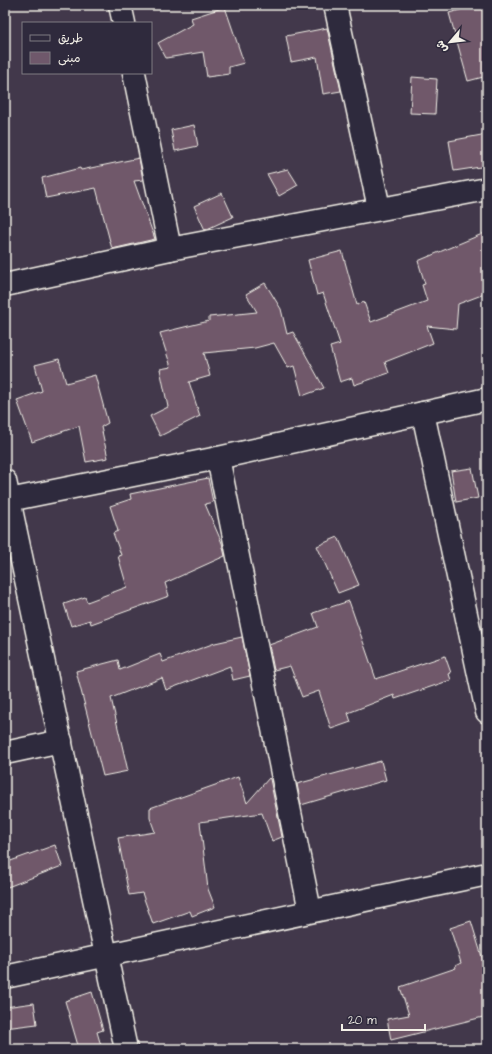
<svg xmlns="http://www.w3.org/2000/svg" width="492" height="1054" font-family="'Architects Daughter','Playpen Sans Arabic',sans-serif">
  <rect width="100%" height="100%" fill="#42384b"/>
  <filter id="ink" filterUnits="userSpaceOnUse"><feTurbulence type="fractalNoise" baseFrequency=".025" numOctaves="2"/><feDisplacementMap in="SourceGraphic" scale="8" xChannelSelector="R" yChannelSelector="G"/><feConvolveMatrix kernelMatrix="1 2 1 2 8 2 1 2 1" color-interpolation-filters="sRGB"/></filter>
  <g filter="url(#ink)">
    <!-- building -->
    <g fill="#6f586b" stroke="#f4f1e8">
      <polygon points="477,5 487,5 487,76 468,81 449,13"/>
      <polygon points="225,7 244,63 229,67 229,74 207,77 203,52 166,58 158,43 193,24 191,18"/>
      <polygon points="327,28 341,91 323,94 317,57 291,62 286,36"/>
      <polygon points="412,77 437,79 435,114 410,113"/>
      <polygon points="194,125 198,146 175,151 171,130"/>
      <polygon points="487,134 487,166 454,171 449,141"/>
      <polygon points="139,158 143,180 134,181 155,239 112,249 96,188 46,198 42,178 80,168 81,170"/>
      <polygon points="288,169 298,185 279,196 267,174"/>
      <polygon points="222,193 233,217 205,230 194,206"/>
      <polygon points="487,232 487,293 458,304 456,329 427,326 433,343 385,362 389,373 354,385 352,378 340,382 330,347 340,344 323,293 317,295 308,260 342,251 357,305 364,302 371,322 427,301 422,285 425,284 418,261"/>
      <polygon points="265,283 281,309 287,334 293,332 324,388 302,396 294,366 288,368 274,343 255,348 204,353 210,376 189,382 200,416 160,436 150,416 168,407 160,369 171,367 160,333 209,321 209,317 257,312 246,294"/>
      <polygon points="59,359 66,383 95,375 108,423 101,427 108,458 86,462 79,426 32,442 17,400 42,391 35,365"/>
      <polygon points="472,468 478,498 456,502 451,471"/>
      <polygon points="208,478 213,502 205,504 222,543 225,556 165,583 169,596 91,624 90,620 71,626 64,604 85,597 87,602 127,587 118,556 121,555 113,533 118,531 110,506 131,499 130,494"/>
      <polygon points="338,537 359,585 338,593 317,546"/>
      <polygon points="349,601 376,679 445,656 451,673 449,674 451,680 395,699 394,695 348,713 351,722 331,729 319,691 302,697 290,666 274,670 269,645 318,627 313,613"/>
      <polygon points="242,637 250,676 233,680 230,666 166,690 162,678 111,698 128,771 103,776 76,671 118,660 120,670 160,654 163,662 215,643"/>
      <polygon points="381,761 386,780 301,805 297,784"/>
      <polygon points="238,777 247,803 269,778 270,779 282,837 272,841 262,813 200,822 208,889 215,907 192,916 190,911 153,924 142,893 129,895 118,838 155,832 150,818 150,808"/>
      <polygon points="55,845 62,866 5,888 5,863"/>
      <polygon points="471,921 487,973 487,1016 391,1040 387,1019 409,1015 400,987 456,968 455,966 461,963 450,928"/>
      <polygon points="92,992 103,1030 97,1032 102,1049 79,1049 65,1001"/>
      <polygon points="34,1003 37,1024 5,1028 5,1007"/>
    </g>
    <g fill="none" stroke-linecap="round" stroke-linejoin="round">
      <!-- street casing -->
      <g stroke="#f4f1e8" stroke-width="25">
        <g id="street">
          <polyline points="120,5 124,23"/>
          <polyline points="335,5 379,208"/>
          <polyline points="134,73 170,249"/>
          <polyline points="5,285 170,249 487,189"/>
          <polyline points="423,413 487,712"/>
          <polyline points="218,458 310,911"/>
          <polyline points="5,481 126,1049"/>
          <polyline points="9,500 218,458 487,399"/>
          <polyline points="5,753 61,741"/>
          <polyline points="5,977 487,874"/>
        </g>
      </g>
      <!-- street -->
      <use href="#street" stroke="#2f2a3d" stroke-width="22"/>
    </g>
  </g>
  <!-- margin -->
  <rect width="492" height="1054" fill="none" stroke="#2f2a3d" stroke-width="20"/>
  <rect x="10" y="10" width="472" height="1034" fill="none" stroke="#f4f1e8" stroke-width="1.5" filter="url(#ink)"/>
  <!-- legend -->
  <rect x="22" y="22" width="130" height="52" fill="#2f2a3d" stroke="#7e7a81"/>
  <rect x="30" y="35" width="20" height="6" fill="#2f2a3d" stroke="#7e7a81"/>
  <text x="58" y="42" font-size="12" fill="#f4f1e8">طريق</text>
  <rect x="30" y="52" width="20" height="12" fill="#6f586b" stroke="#7e7a81"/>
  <text x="58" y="62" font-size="12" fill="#f4f1e8">مبنى</text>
  <!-- north arrow -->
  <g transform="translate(450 42) rotate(242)" stroke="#2f2a3d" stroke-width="3" paint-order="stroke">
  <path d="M0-3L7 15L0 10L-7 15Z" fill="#f4f1e8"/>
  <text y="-6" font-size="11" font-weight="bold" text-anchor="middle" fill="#f4f1e8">ش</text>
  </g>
  <!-- scale -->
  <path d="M342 1024v6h83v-6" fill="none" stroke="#f4f1e8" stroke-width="2"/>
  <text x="348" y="1024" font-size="12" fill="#f4f1e8" stroke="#2f2a3d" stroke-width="3" paint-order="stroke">20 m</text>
</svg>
